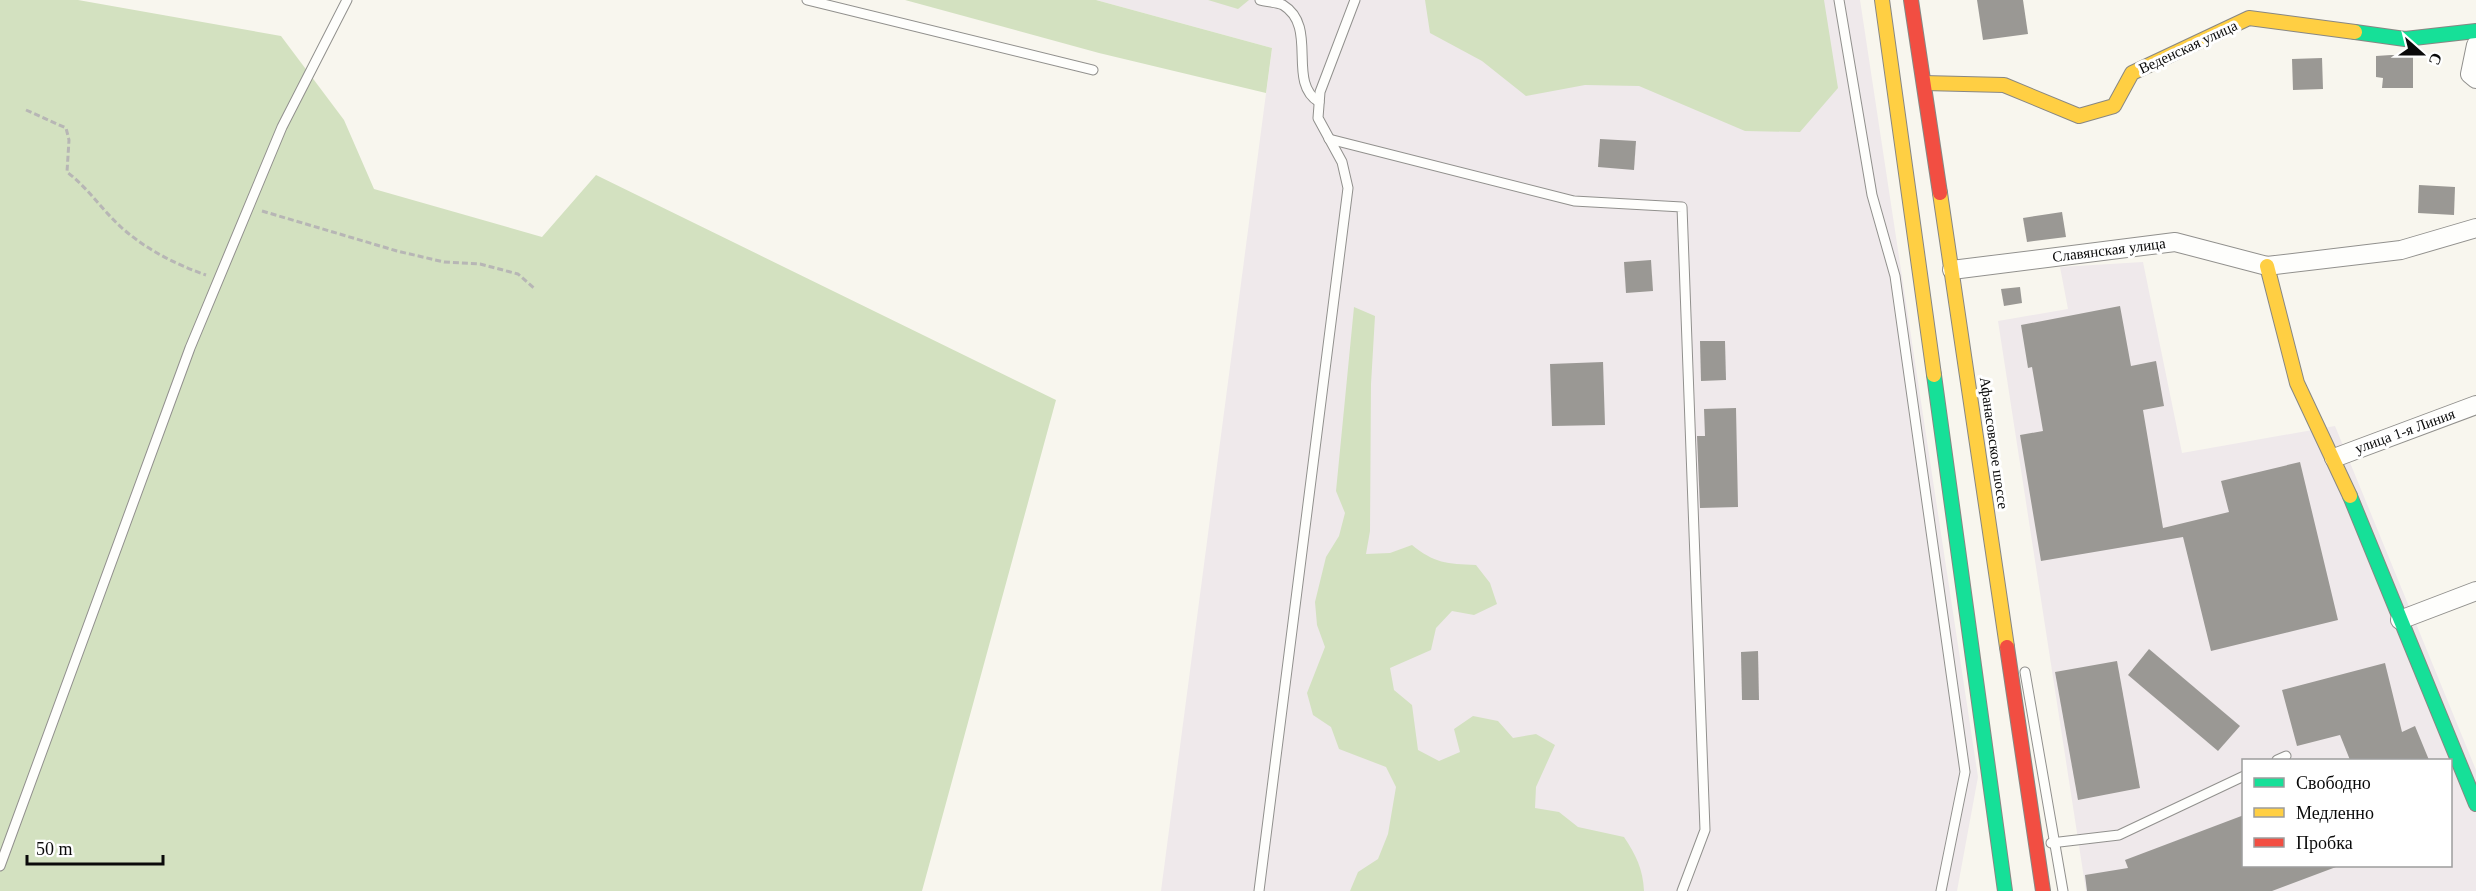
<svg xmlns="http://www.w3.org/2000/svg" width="2476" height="891" font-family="Georgia,serif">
  <rect width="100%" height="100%" fill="#f8f6ee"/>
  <!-- industrial -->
  <g fill="#efe9eb" fill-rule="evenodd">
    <polygon points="1096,0 1860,0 1978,777 1957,891 1161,891 1272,48"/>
    <path d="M2143 262 2182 453 2335 426 2476 770V891H2086L1998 321 2068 309 2060 267ZM2244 760H2450V866H2244Z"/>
  </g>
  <!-- forest -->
  <g fill="#d3e1c0">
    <polygon points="0,0 78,0 281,36 344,120 374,189 542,237 596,175 1056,400 922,891 0,891"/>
    <polygon points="905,0 1096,0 1272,48 1266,93 1099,53"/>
    <polygon points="1208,0 1249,0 1238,9"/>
    <polygon points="1425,0 1824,0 1838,88 1800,132 1745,131 1639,86 1585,85 1526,96 1482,61 1430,33"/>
    <path d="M1354 307 1375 316 1371 384 1370 531 1366 554 1390 553 1412 545C1434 563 1447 564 1476 565L1490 583 1497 604 1474 615 1452 611 1436 628 1431 650 1390 668 1394 690 1412 705 1418 750 1439 761 1460 752 1454 729 1473 716 1498 721 1513 738 1536 734 1555 745 1536 787 1535 808 1559 812 1578 827 1624 837C1636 855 1643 869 1644 891H1350L1358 872 1378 859 1388 834 1396 787 1386 767 1339 749 1331 727 1313 715 1307 693 1325 647 1317 625 1315 602 1326 557 1339 536 1345 513 1336 491Z"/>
  </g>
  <!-- building -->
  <g fill="#9a9894">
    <polygon points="1977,0 2023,0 2028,34 1983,40"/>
    <polygon points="2391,55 2413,55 2413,88 2382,88 2383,78 2376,77 2376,56"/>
    <polygon points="2322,58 2323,89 2293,90 2292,59"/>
    <polygon points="1600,139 1636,141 1634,170 1598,167"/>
    <polygon points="2419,185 2455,187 2454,215 2418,213"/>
    <polygon points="2062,212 2066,237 2027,242 2023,218"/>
    <polygon points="1651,260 1653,291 1626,293 1624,262"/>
    <polygon points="2020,287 2022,303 2004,306 2001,289"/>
    <polygon points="2120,306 2131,366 2156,361 2164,406 2143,410 2163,528 2229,512 2221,481 2300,462 2338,620 2211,651 2183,537 2041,561 2020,435 2043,431 2032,367 2028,368 2021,325"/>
    <polygon points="1700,341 1725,341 1726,380 1701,381"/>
    <polygon points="1603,362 1605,425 1552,426 1550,364"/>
    <polygon points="1736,408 1738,507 1700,508 1697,436 1705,436 1704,409"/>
    <polygon points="2149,649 2240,726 2218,751 2128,675"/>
    <polygon points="1758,651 1759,700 1742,700 1741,652"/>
    <polygon points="2117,661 2140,788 2078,800 2055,672"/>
    <polygon points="2385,663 2402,732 2415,726 2429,760 2350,760 2340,735 2297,746 2282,690"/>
    <polygon points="2244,815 2244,866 2336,867 2272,891 2087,891 2085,875 2128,868 2125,860"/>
  </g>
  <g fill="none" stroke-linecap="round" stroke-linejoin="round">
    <!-- lane casing -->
    <g stroke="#91908d" stroke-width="11">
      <g id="lane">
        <polyline points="807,0 1093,70"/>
        <path d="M1260 0C1266 2 1277 2 1283 5 1319 27 1286 82 1319 102"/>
        <polyline points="1839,0 1872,195 1895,276 1965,772 1941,891"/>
        <polyline points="1329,139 1574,201 1682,207 1705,830 1682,891"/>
        <polyline points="2025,672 2063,891"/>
        <polyline points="2277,760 2286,756"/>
        <polyline points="2051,843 2119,835 2244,776"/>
        <polyline points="0,866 190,348 282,127 347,0"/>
        <polyline points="1259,891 1348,188 1342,162 1318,118 1320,92 1355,0"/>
      </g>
    </g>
    <!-- street casing -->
    <g stroke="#91908d" stroke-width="20">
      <g id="street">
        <polyline points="2476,45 2470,74 2476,79"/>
        <polyline points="1952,270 2175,242 2267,266 2401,250 2476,228"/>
        <polyline points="2334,458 2476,405"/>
        <polyline points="2400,620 2476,591"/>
      </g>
    </g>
    <!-- fast casing -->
    <g stroke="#888783" stroke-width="16">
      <g id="fast">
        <polyline points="2355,32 2405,39 2476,31"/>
        <polyline points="1934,375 2005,891"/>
        <polyline points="2350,496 2476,804"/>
      </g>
    </g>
    <!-- slow casing -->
    <g stroke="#888783" stroke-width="16">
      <g id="slow">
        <polyline points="1882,0 1934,375"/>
        <polyline points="1924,83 2004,85 2079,116 2114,106 2132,73 2249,18 2355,32"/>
        <polyline points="1940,193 2007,647"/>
        <polyline points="2267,266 2297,383 2350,496"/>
      </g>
    </g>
    <!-- jam casing -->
    <g stroke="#888783" stroke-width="16">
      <g id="jam">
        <polyline points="1911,0 1940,193"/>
        <polyline points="2007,647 2043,891"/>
      </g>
    </g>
    <!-- path -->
    <g stroke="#b7b6b5" stroke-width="3" stroke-dasharray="6 3" stroke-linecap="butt">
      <path d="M26 110 66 128 69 140 67 172C89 189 102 210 122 228 147 250 175 264 206 275"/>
      <polyline points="262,211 397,251 444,262 480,264 518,274 535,289"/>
    </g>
    <!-- lane -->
    <use href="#lane" stroke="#fefefc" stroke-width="9"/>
    <!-- street -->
    <use href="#street" stroke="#fefefc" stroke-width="18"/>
    <!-- fast -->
    <use href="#fast" stroke="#16e098" stroke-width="14"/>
    <!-- slow -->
    <use href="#slow" stroke="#ffcf43" stroke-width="14"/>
    <!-- jam -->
    <use href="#jam" stroke="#f24e42" stroke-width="14"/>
  </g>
  <g text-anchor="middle" stroke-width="6" stroke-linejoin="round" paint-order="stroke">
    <!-- street labels -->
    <g font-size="15" fill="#0a0a0a" stroke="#fff">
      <text transform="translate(2188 47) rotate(-25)" y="5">Веденская улица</text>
      <text transform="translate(2109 250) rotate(-7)" y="5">Славянская улица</text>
      <text transform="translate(2405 431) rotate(-20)" y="5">улица 1-я Линия</text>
      <text transform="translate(1994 443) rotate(82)" y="5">Афанасовское шоссе</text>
    </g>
  </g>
  <!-- legend -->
  <rect x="2242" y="759" width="210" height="108" fill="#ffffff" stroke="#9d9d9d" stroke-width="1.5"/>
  <rect x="2254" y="778" width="30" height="9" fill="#16e098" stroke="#9d9d9d" stroke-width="1.5"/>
  <text x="2296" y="789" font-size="18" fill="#0a0a0a">Свободно</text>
  <rect x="2254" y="808" width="30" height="9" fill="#ffcf43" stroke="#9d9d9d" stroke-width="1.5"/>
  <text x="2296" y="819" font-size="18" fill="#0a0a0a">Медленно</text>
  <rect x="2254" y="838" width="30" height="9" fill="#f24e42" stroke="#9d9d9d" stroke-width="1.5"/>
  <text x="2296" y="849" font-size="18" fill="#0a0a0a">Пробка</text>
  <!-- north arrow -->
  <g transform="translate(2422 54) rotate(111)" stroke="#ffffff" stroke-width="4.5" paint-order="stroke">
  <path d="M0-4.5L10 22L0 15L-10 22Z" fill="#0a0a0a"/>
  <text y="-9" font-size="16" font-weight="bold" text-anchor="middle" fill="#0a0a0a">С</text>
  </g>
  <!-- scale -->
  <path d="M27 855v9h136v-9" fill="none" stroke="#0a0a0a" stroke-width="3"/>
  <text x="36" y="855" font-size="18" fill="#0a0a0a" stroke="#ffffff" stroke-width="4.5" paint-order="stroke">50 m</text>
</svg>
